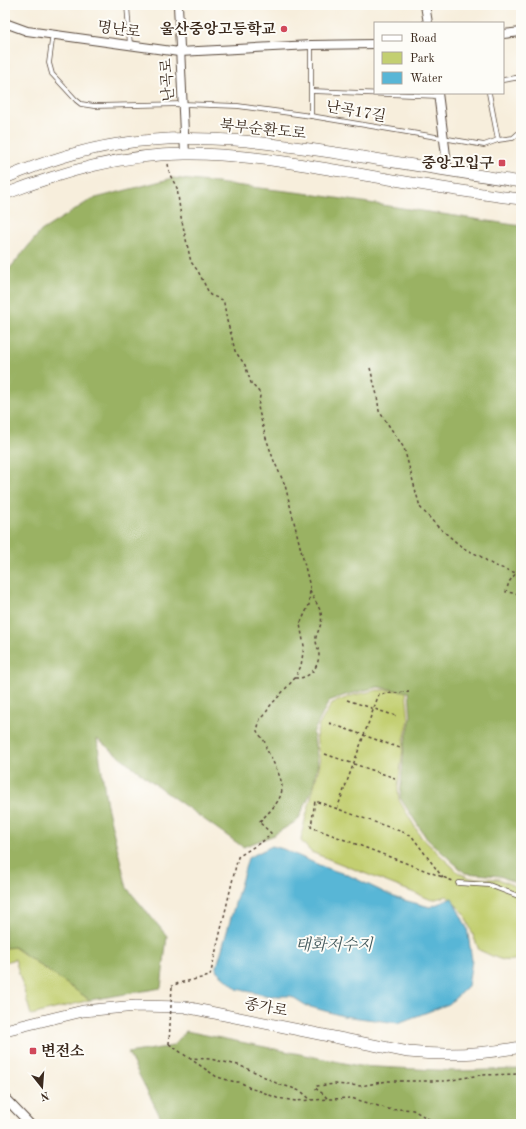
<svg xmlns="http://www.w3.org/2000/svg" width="526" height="1129" font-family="'Old Standard TT','Noto Serif KR',serif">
  <rect width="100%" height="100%" fill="#fdfcf7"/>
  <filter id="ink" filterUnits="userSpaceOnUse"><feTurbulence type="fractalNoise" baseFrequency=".025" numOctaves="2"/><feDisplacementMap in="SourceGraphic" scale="8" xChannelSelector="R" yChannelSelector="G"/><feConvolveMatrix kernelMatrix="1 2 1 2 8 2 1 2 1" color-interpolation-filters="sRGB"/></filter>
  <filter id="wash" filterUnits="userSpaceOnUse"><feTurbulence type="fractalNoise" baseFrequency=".012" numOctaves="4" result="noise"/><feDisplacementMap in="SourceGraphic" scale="16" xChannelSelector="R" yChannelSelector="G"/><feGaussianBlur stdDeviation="0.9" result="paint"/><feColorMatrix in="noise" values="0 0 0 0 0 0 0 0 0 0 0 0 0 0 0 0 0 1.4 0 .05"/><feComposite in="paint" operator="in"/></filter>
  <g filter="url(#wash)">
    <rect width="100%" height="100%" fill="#f7eedc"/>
    <!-- green -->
    <g fill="#c3cf71" stroke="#7f7c48">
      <path d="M377 690H406L409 720 404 740 398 788 399 800 421 837 459 873 470 878 499 879 521 889V956C509 967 491 955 479 950L464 913 447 896 432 900 311 852 301 841 302 832 320 763 316 736 319 725 332 703 354 695Z"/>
      <polygon points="14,947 90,1000 31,1015 15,959 5,962 5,948"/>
    </g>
    <!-- forest -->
    <g fill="#9ab263" stroke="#6a6e40">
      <polygon points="173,178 303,193 521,226 521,885 500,876 465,873 427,839 400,798 404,747 411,718 409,692 378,687 346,695 329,701 313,733 318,762 313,788 298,820 272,836 243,847 164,791 97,739 107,806 127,888 167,936 161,988 90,1000 14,947 5,948 5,274 41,231 92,199"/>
      <polygon points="186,1031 359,1066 455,1071 521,1069 521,1124 164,1124 128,1053 173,1046"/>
    </g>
    <!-- water -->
    <polygon fill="#58b6d6" stroke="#4a707a" points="272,846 283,849 326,868 348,875 396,898 430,907 452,898 467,928 472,960 468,986 449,1004 398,1023 343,1016 307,1006 291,996 269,996 237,989 216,970 248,858"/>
  </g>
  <g filter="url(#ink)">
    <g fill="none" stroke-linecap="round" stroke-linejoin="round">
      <!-- service casing -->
      <g stroke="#57473a" stroke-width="5.5">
        <g id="service">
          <polyline points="127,5 130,45"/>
          <polyline points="53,33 49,63 52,74 76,100 81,104 94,106 183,104 238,106 311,116 484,145 498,140 513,138 521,131"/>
          <polyline points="311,45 311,116"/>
          <polyline points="503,80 521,77"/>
          <polyline points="312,91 438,96"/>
          <polyline points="489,93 498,140"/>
          <polyline points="458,883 489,885 521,897"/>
        </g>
      </g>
      <!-- minor casing -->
      <g stroke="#57473a" stroke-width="10">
        <g id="minor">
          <polyline points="178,5 185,154"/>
          <polyline points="425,5 428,23"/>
          <polyline points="5,23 27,31 179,52 311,45 375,44"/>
          <polyline points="503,34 521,32"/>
          <polyline points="438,93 448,171"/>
          <polyline points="5,1098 30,1124"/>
        </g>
      </g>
      <!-- secondary casing -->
      <g stroke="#57473a" stroke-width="12">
        <g id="secondary">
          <path d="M5 178C41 163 79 150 118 144 196 131 273 143 350 155 407 164 464 173 521 182"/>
          <path d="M5 194C62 172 123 154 185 154 237 153 290 163 341 171 401 181 461 192 521 199"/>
          <path d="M5 1030 83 1011 136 1006 185 1007 408 1052C446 1056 483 1054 521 1047"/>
        </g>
      </g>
      <!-- path -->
      <g stroke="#57473a" stroke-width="1.5" stroke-dasharray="3 3" stroke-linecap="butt">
        <path d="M168 164 170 175 177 188 181 217 191 262 198 271 210 295 223 300 224 303 227 321 231 334 235 351 245 365 251 383 259 392 260 396 258 407 265 435 274 461 285 485 310 587 309 605 300 624 304 646 301 666 295 678 270 706 264 716 260 719 257 731C259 735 264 739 265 743 266 747 266 749 268 752 286 787 290 793 259 822L271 833 266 839 238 857 210 976 179 983 172 986"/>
        <polyline points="370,368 377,395 379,411 404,448 420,507 436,525 463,548 480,556 493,565 516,573 509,582 506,592 521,594"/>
        <path d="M295 678C309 679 318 669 319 655 319 649 315 643 316 637 319 628 323 623 321 613 319 606 313 598 310 591"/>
        <polyline points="347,700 396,716"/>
        <polyline points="329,723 400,748"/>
        <polyline points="325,754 395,778"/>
        <polyline points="337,809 379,694 409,692"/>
        <polyline points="443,878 411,835 315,801 311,827 453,881"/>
        <polyline points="169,1044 189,1058 210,1059 238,1065 255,1072 280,1085 290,1087 302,1092 311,1100 351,1098 392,1110 403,1109 413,1110 437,1124"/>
        <polyline points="189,1058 217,1077 235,1082 240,1082 252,1089 260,1091 277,1098 296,1101 310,1100"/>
        <polyline points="327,1098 322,1093 315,1088 317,1086 335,1084 361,1086 387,1081 446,1081 480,1075 521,1074"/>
      </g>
      <!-- service -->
      <use href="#service" stroke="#fff" stroke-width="4"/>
      <!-- minor -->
      <use href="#minor" stroke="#fff" stroke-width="8"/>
      <!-- secondary -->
      <use href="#secondary" stroke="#fff" stroke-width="11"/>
      <!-- path-bridge -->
      <polyline stroke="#57473a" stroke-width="1.5" stroke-dasharray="3 3" stroke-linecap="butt" points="169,1044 172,986"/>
    </g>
  </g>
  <!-- markers -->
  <g fill="#d1495b" stroke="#fdfcf7" stroke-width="1.5">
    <circle cx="284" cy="29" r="4"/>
    <rect x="498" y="159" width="8" height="8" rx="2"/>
    <rect x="29" y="1047" width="8" height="8" rx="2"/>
  </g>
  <g text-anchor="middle" stroke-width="4" stroke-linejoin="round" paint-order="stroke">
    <!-- street labels -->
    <g font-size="15" fill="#3b2a1e" stroke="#fdfcf7">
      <text transform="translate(119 29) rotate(8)" y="5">명난로</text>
      <text transform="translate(167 80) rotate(-94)" y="5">난곡로</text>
      <text transform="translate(356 111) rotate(10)" y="5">난곡17길</text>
      <text transform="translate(263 129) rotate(6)" y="5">북부순환도로</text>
      <text transform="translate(266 1007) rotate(11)" y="5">종가로</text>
    </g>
    <!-- poi labels -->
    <g font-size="15" font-weight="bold" fill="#3b2a1e" stroke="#fdfcf7" text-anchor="end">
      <text x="276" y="34">울산중앙고등학교</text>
      <text x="494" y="168">중앙고입구</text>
      <text x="41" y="1056" text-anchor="start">변전소</text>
    </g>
    <!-- water labels -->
    <g font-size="16" font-style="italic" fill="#455b5e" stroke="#fdfcf7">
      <text x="334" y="950">태화저수지</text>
    </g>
  </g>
  <!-- margin -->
  <rect width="526" height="1129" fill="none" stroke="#fdfcf7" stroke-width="20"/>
  <!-- legend -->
  <rect x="374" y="22" width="130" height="72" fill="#fdfcf7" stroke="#afa8a0"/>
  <rect x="382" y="35" width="20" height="6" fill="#ffffff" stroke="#afa8a0"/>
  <text x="410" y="42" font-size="12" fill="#3b2a1e">Road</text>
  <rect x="382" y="52" width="20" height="12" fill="#c3cf71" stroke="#afa8a0"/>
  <text x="410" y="62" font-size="12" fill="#3b2a1e">Park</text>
  <rect x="382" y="72" width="20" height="12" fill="#58b6d6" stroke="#afa8a0"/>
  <text x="410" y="82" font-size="12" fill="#3b2a1e">Water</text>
  <!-- north arrow -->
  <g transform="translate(42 1087) rotate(163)" stroke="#fdfcf7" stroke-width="3" paint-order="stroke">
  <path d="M0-3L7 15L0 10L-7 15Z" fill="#3b2a1e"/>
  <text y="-6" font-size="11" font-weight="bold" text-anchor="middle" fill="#3b2a1e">N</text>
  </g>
</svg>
